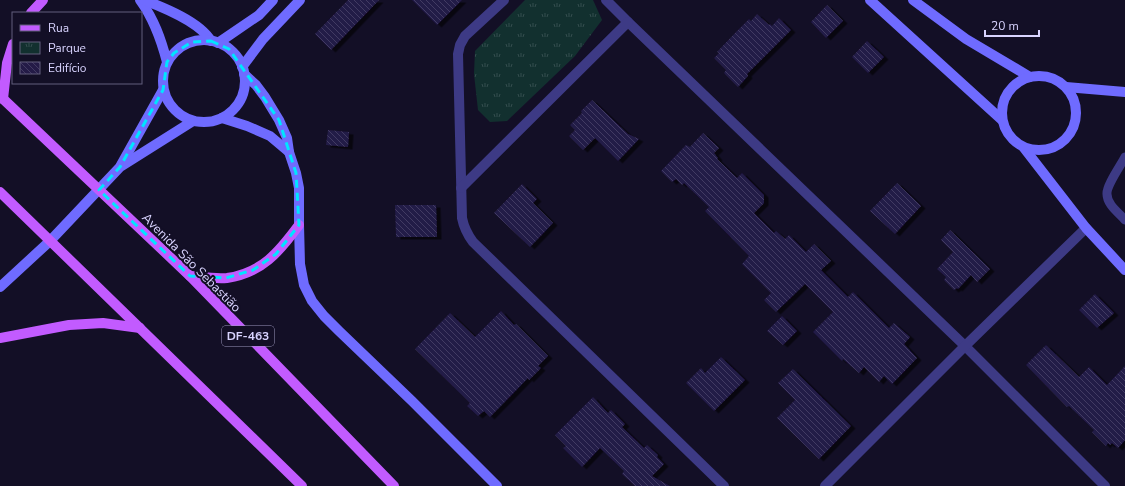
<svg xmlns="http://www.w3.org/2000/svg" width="1125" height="486" font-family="'Nunito Sans',sans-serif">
  <defs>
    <pattern id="park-tufts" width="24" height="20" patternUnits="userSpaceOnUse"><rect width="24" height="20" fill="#12302f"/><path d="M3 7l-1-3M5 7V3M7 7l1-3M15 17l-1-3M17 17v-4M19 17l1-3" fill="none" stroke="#344d4e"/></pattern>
    <pattern id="building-back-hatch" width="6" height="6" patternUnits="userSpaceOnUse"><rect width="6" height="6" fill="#241b47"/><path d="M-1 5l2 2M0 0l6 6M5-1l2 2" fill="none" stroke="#433b63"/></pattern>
    <filter id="shadow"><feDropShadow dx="4.5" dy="2.5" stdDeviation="0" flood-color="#0009"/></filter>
  </defs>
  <rect width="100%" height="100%" fill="#130f26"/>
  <!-- park -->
  <polygon fill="url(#park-tufts)" points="525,0 593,0 602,20 575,56 507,121 490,122 478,110 474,74 475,51"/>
  <!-- building -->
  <g fill="url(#building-back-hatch)" filter="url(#shadow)">
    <polygon points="348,0 379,0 331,50 315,34"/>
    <polygon points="412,0 462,0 437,25"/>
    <polygon points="827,5 843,21 826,38 811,22"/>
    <polygon points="757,14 769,25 770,24 772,26 779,18 791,30 747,74 748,76 738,87 724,73 726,70 714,58 719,53 717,52 737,31 749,19 751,21"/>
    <polygon points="867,41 884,57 868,73 852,57"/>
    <polygon points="592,100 628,134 639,139 618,161 595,138 583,150 569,136 575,130 570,125 582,113 581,111"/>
    <polygon points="328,130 349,132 348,147 326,145"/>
    <polygon points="703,133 719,148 714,153 718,158 717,159 737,178 742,173 764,195 764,203 754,213 774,233 776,231 785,239 789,235 806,252 814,244 831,261 821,270 848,297 853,292 889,328 894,323 910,337 904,344 917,358 892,384 884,376 879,382 864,367 859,373 843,359 842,361 813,332 833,312 805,284 776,312 764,300 771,293 742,264 749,256 705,211 709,207 684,183 682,185 676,179 672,182 661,171 686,145 690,147"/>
    <polygon points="897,183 921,206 895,234 870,211"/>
    <polygon points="522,184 537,199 533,203 553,223 530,247 494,213"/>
    <polygon points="395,205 436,205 437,237 396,237"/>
    <polygon points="950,230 990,269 977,282 971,275 958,289 957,288 954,290 944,280 946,277 937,269 953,252 941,240"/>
    <polygon points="1095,294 1114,313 1097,328 1079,310"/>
    <polygon points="501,311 514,325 516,324 548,356 538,366 541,368 529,380 528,378 490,417 484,411 478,416 467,406 470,403 415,349 450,313 475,337"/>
    <polygon points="782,316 797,331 783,345 767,331"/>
    <polygon points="1046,345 1079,377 1089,367 1107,385 1125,366 1125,440 1118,448 1112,443 1110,445 1108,443 1106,446 1092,432 1094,430 1069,406 1067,407 1026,365"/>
    <polygon points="721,357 745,380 714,411 686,383 701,368 705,373"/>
    <polygon points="793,369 851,426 819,459 777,418 795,400 778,383"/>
    <polygon points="593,397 608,413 611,410 625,424 622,427 644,448 647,445 658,455 657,457 664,464 652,476 670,486 635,486 622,474 624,471 600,448 582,467 563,448 566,446 555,435"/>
  </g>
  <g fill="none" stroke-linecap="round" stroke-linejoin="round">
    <!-- lane -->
    <path stroke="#3d3a85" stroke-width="9" d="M1125 157C1121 165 1106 186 1107 194 1107 205 1119 213 1125 220"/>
    <!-- street -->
    <g stroke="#3d3a85" stroke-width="10">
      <path d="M504 0 465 36 460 45 458 54 462 218C464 228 467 234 473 242L724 486"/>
      <polyline points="606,0 628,22 965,346 1105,486"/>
      <polyline points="461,188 628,22"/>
      <polyline points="825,486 965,346 1086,228"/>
    </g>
    <!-- secondary -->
    <g stroke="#6f6bff" stroke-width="10">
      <path d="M140 0C154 19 161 39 167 62"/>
      <path d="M144 0C165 8 200 22 211 41"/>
      <polyline points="870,0 1002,120"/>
      <polyline points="913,0 966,39 1030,77"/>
      <circle cx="204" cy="81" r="41"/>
      <polyline points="218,43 259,15 273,0"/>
      <polyline points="242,67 263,39 300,0"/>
      <polyline points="244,74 256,85 265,97 279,120 287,138 289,152 296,173 299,188 299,225 300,264 304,285 312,301 324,316 339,331 412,401 497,486"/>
      <circle cx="1039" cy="113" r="37"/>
      <polyline points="1066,87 1125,92"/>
      <polyline points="222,118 247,126 270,136 289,152"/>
      <polyline points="1024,148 1086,228 1125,270"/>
      <polyline points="121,165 163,90"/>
      <polyline points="0,287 50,241 120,167 193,121"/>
    </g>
    <!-- primary -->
    <g stroke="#c25bff" stroke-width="10">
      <polyline points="31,13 43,0"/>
      <polyline points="0,96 190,276 394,486"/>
      <polyline points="3,99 7,63 13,44"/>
      <polyline points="0,192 302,486"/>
      <path d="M190 276C202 277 215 279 227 278 262 273 279 252 299 225"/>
      <polyline points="0,338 69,325 103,323 140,328"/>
    </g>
  </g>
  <!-- marked area -->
  <path fill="none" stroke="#00e5ff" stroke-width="3" stroke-dasharray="8 5" stroke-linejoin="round" d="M211 41 229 49 279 120 296 173 299 225 276 254 253 270 226 278 190 276 99 190 120 167 163 90 167 62 174 53 192 42Z"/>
  <g text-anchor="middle" stroke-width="4" stroke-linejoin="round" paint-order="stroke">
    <!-- shield labels -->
    <rect fill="#130f26" stroke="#9e99be" stroke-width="1" x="222" y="326" width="52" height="20" rx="3"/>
    <g font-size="12" font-weight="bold" fill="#d9d4ff">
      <text x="248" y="340">DF-463</text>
    </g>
    <!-- street labels -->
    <g font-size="13" fill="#d9d4ff" stroke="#130f26">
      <text transform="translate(192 262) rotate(45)" y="5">Avenida São Sebastião</text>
    </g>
  </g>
  <!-- legend -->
  <rect x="12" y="12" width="130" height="72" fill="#130f26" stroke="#625e7d"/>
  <rect x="20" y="25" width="20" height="6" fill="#c25bff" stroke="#625e7d"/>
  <text x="48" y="32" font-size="12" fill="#d9d4ff">Rua</text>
  <rect x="20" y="42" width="20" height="12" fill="url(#park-tufts)" stroke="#625e7d"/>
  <text x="48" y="52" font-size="12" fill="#d9d4ff">Parque</text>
  <rect x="20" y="62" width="20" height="12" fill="url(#building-back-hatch)" stroke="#625e7d"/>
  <text x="48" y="72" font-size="12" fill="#d9d4ff">Edifício</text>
  <!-- scale -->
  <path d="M985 30v6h54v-6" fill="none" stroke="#d9d4ff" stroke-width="2"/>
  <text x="991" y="30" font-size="12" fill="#d9d4ff" stroke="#130f26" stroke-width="3" paint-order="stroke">20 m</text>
</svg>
